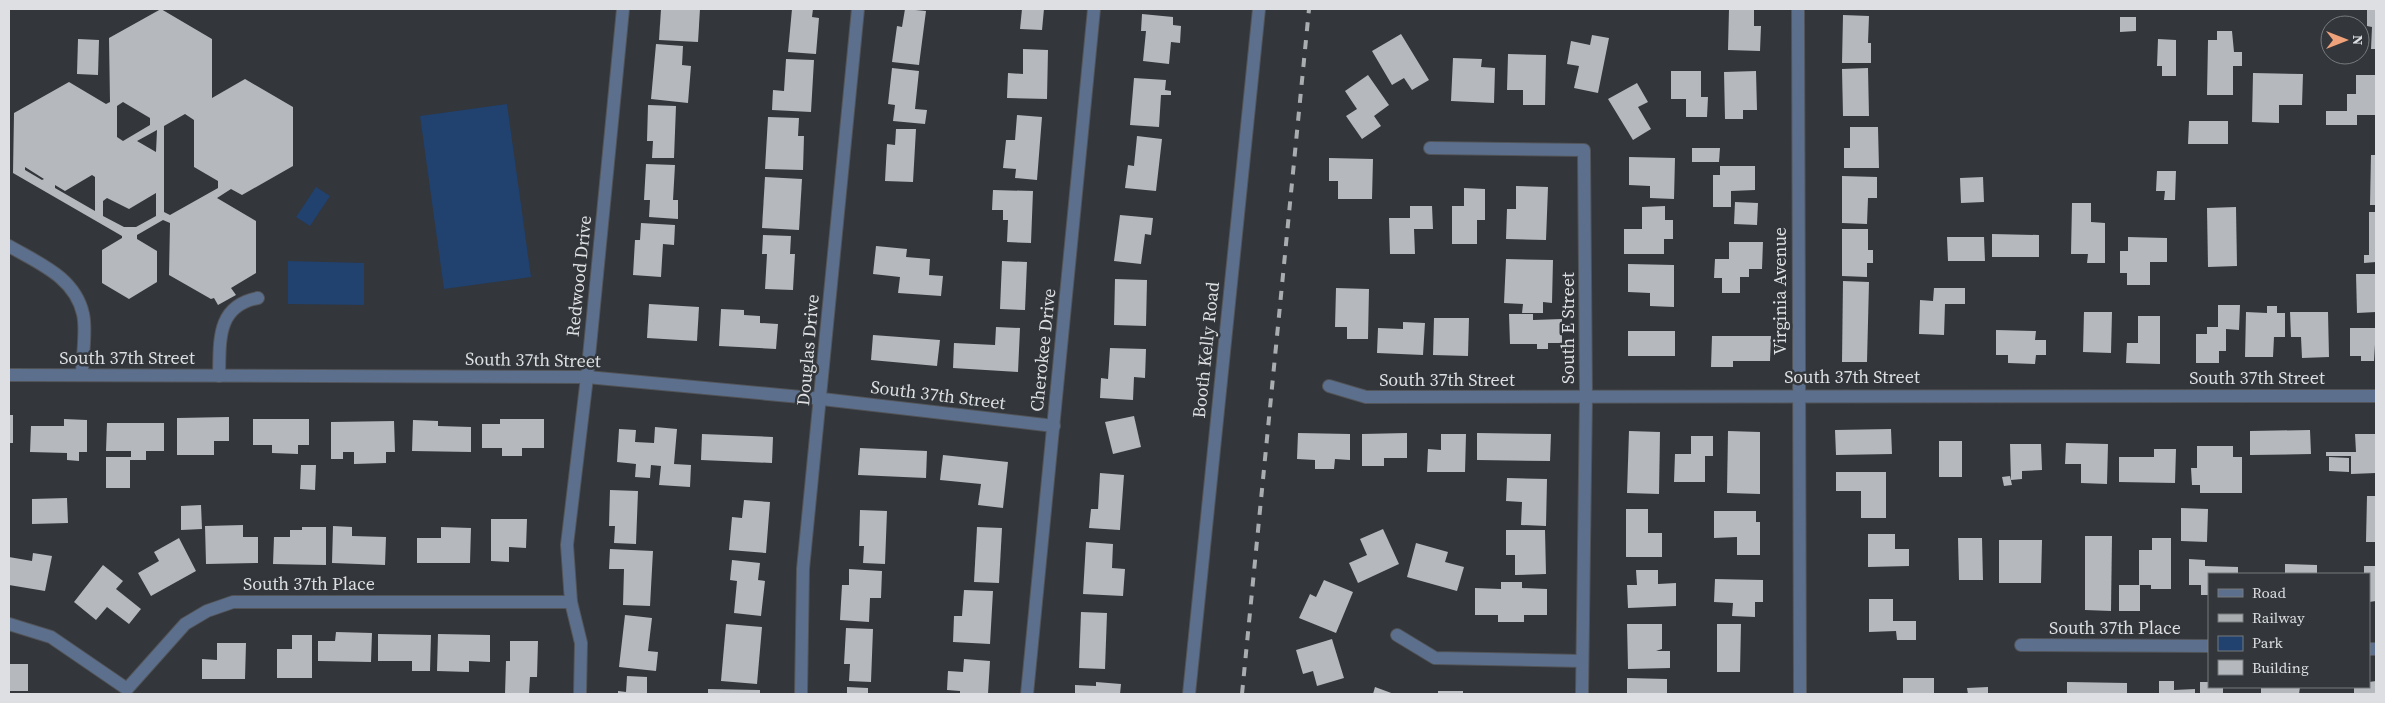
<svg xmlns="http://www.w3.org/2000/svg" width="2385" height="703" font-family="'Source Serif 4',serif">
  <rect width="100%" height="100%" fill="#33363a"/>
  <!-- green -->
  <g fill="#21416e">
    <polygon points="507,104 531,277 444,289 420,116"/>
    <polygon points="316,187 330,196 310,226 296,217"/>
    <polygon points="288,261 364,263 364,305 288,304"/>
  </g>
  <!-- building -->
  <g fill="#b5b8bd" fill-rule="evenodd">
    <path d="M161 9 212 39V98L245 79 293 107V166L242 195 231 189 217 198 256 221V273L231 288 236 295 218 305 214 298 211 299 169 275 170 223 163 220 137 235V239L157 251V282L129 299 102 283V250L122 238V236L13 173 14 113 69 82 106 104 110 102 109 38ZM123 102 150 118V125L123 141 117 137V106ZM185 114 194 120V167L218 181V188L170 215 164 212V126ZM157 130 156 152 137 141ZM25 167 44 179 42 180 25 170ZM92 175 95 177V211L55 188V185L65 191ZM156 193V216L136 227H124L103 216V201L107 198 129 209Z"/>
    <polygon points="661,9 700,9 698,42 659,40"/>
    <polygon points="792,9 813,9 812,17 819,18 816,54 788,52"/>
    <polygon points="905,9 926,11 919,65 892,62 897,26 902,27"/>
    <polygon points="1022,9 1044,9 1042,30 1020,29"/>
    <polygon points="1729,9 1754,9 1754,26 1761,26 1760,51 1728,50"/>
    <polygon points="2367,9 2376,9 2376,49 2371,49 2372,27 2367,26"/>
    <polygon points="1142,14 1173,17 1173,25 1181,26 1180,43 1171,42 1169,64 1143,61 1146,31 1141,31"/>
    <polygon points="1843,15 1869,16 1868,43 1871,43 1871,63 1842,63"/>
    <polygon points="2120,17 2136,17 2136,31 2120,32"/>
    <polygon points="2217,31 2232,31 2234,52 2242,52 2242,66 2233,66 2233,95 2207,95 2208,40 2217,40"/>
    <polygon points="1401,34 1429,80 1412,90 1404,78 1392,85 1372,51"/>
    <polygon points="1592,35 1609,38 1598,93 1574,88 1579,66 1567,64 1571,41 1590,45"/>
    <polygon points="78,39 99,40 98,75 77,74"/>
    <polygon points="2158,39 2176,40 2176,76 2162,76 2162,66 2157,66"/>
    <polygon points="656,44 683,46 682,65 691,66 688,103 651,99"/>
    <polygon points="1023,49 1048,50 1047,99 1007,98 1008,73 1023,74"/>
    <polygon points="1508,54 1546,55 1545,105 1523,105 1523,90 1507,90"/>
    <polygon points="1453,58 1482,59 1481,67 1495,68 1494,103 1451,101"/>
    <polygon points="786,59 814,60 811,112 772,110 773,90 784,91"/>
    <polygon points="892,68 919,71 915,109 927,110 925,124 893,121 895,105 888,104"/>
    <polygon points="1868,68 1869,116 1843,116 1842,69"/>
    <polygon points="1671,71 1701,71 1701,97 1708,97 1707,117 1686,117 1686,99 1671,99"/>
    <polygon points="1756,71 1757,110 1743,110 1743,119 1725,119 1724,72"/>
    <polygon points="2253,73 2303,74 2302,105 2279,105 2279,123 2252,122"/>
    <polygon points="1368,75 1389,105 1374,116 1381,126 1362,139 1346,116 1357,109 1345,91"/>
    <polygon points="2356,75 2376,75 2376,115 2357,115 2357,125 2326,125 2326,111 2347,111 2347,94 2356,94"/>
    <polygon points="1134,78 1166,80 1165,90 1171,91 1171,95 1161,95 1159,127 1130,125"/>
    <polygon points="1637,83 1648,102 1638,107 1651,129 1633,140 1608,99"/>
    <polygon points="648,105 676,106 674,158 652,158 653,141 647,141"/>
    <polygon points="1017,115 1042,117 1037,180 1015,178 1016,169 1003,168 1006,140 1015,140"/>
    <polygon points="768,117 799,118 798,136 804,136 803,170 765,169"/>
    <polygon points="2189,121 2228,121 2228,144 2188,144"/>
    <polygon points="1850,127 1878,127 1879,168 1844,168 1844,148 1850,148"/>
    <polygon points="896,129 916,129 913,182 885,181 887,144 895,145"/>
    <polygon points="1137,136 1162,139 1156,191 1125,188 1128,165 1134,166"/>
    <polygon points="1692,148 1720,148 1719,162 1692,162"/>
    <polygon points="2371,155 2376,155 2376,205 2370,205"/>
    <polygon points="1629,157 1675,158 1674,199 1650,198 1650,186 1629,185"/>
    <polygon points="1329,158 1373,159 1372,199 1338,199 1338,181 1329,181"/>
    <polygon points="646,164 675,165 673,200 678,200 678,219 649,217 650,200 644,200"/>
    <polygon points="1720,166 1755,166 1755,190 1731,191 1731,207 1713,207 1713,175 1720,175"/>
    <polygon points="2157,171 2176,171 2175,200 2164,200 2165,191 2156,191"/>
    <polygon points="1842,176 1877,177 1877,198 1868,198 1867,224 1842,223"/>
    <polygon points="765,177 802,179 799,230 762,228"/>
    <polygon points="1983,177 1984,202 1961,203 1960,178"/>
    <polygon points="1516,186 1548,187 1546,240 1506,239 1507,209 1516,209"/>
    <polygon points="1464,188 1485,189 1485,220 1477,220 1477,244 1452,244 1452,206 1464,206"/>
    <polygon points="993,190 1033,191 1031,243 1007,242 1008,220 1003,220 1003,210 992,210"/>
    <polygon points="1735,202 1758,203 1757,225 1734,224"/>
    <polygon points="2072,203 2091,203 2091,222 2105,223 2105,263 2087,263 2088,254 2071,254"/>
    <polygon points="1410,206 1432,206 1433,229 1414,229 1415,254 1390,254 1389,218 1410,218"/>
    <polygon points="1665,206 1665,220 1673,220 1673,239 1664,239 1664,254 1624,254 1624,229 1642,229 1642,207"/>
    <polygon points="2236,207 2237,266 2208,267 2207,208"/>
    <polygon points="2369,212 2376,212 2376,262 2364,263 2364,255 2369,255"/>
    <polygon points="1120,215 1153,218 1151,235 1145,234 1141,264 1114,261"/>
    <polygon points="641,223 675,225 674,245 663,244 661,277 633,275 635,240 640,240"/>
    <polygon points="1842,229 1868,229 1868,250 1873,250 1873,263 1867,263 1867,277 1842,276"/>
    <polygon points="1992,234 2039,235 2039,257 1992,257"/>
    <polygon points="763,235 791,236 790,254 795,254 793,290 765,289 767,254 762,254"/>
    <polygon points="1947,237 1984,237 1985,261 1948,261"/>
    <polygon points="2128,237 2167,238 2167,262 2150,262 2150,285 2127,285 2127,273 2120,273 2120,251 2128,251"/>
    <polygon points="1729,242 1763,242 1762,269 1749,269 1749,277 1740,277 1740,293 1722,293 1722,278 1714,278 1715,259 1729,259"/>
    <polygon points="876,246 907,249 906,257 930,259 929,275 943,276 941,296 898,293 900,277 873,274"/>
    <polygon points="1506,259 1553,260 1552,303 1543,302 1543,313 1522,313 1523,304 1504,303"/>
    <polygon points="1002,261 1027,262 1025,310 1000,309"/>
    <polygon points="1628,264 1674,265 1674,307 1650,306 1650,293 1628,292"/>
    <polygon points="2356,274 2376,274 2376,312 2357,313"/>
    <polygon points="1115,279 1147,280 1146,326 1114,325"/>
    <polygon points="1843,281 1869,282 1867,362 1842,362"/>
    <polygon points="1336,288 1369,289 1368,339 1347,339 1347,327 1335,327"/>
    <polygon points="1934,288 1965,288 1965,304 1945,304 1944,335 1919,334 1920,300 1933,301"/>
    <polygon points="649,304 699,307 697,341 647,338"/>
    <polygon points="2218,305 2240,305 2239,330 2226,329 2226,351 2219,351 2219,363 2196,363 2196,334 2207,334 2207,327 2218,327"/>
    <polygon points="2267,306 2277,306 2277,313 2285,313 2285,337 2274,337 2273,357 2245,357 2246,312 2267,313"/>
    <polygon points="721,309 744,310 744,315 760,316 760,323 778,324 776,349 719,346"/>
    <polygon points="2084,312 2112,312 2111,353 2083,352"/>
    <polygon points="2290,312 2328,312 2329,357 2302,358 2301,337 2291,337"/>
    <polygon points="1509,314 1533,314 1533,320 1562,319 1562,343 1548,343 1548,349 1537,349 1537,344 1510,344"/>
    <polygon points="2138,316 2160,316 2160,364 2126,363 2127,343 2138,343"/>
    <polygon points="1434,318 1469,318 1468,356 1433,355"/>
    <polygon points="1403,322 1425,323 1423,355 1377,353 1378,328 1403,329"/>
    <polygon points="996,327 1020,328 1018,372 953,368 954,343 995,345"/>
    <polygon points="2350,328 2376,328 2374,361 2361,361 2361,356 2350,356"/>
    <polygon points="1996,330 2036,331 2035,340 2046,340 2046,355 2036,355 2035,364 2008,363 2008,355 1996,355"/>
    <rect x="1628" y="331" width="47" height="25"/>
    <polygon points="873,335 940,340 937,366 871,360"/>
    <polygon points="1712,336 1771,336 1770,361 1733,361 1733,367 1711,367"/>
    <polygon points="1110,348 1146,349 1145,378 1134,377 1133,400 1100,398 1101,378 1108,379"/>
    <rect x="9" y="415" width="4" height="28"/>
    <polygon points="1134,416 1141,447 1113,454 1105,422"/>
    <polygon points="229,417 229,441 214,441 214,455 177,455 177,418"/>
    <polygon points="64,419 87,420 87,452 79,452 79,461 67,460 67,453 30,452 31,426 64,426"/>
    <polygon points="253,419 309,419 309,445 298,445 298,454 272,453 272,445 253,445"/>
    <polygon points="500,419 544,419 544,448 522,448 522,456 502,456 502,448 482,448 482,424 500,424"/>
    <polygon points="413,420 438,421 438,426 471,427 471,452 412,451"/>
    <polygon points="394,421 395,452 386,452 386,463 354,464 354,452 343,452 343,459 331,459 331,422"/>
    <polygon points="107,423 164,423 164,451 146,451 146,460 130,460 130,488 106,488 106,457 131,457 131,451 106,451"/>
    <polygon points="655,427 677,429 674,464 691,465 690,487 659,485 661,466 651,465 650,478 635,477 636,464 617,462 619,429 636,430 635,442 654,443"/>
    <polygon points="1891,429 1892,454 1836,455 1835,430"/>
    <polygon points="2310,430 2311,454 2250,455 2250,431"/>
    <polygon points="1629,431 1660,432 1659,494 1627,493"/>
    <polygon points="1728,431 1760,432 1760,494 1727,493"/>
    <polygon points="1298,433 1350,434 1350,460 1335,459 1334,469 1315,469 1315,460 1297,459"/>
    <polygon points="1407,433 1407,458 1384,458 1384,466 1362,466 1362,434"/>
    <polygon points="1477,433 1551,434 1550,461 1477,460"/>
    <polygon points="702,434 773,437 772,463 701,460"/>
    <polygon points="1441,434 1466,434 1465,472 1427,472 1428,449 1441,450"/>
    <polygon points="2355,434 2376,434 2376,473 2351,474 2351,456 2326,456 2326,452 2356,452"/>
    <polygon points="1691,436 1713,436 1713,456 1705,456 1705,482 1674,482 1675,454 1691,454"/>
    <rect x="1939" y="441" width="23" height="36"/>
    <polygon points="2066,443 2108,444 2107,484 2081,483 2081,464 2065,464"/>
    <polygon points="2010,444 2041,444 2042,470 2022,471 2022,479 2011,480"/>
    <polygon points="2197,446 2233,446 2233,457 2242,457 2242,493 2200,493 2200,485 2192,485 2191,468 2197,468"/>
    <polygon points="860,448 927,451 926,478 858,475"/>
    <polygon points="2154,449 2176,449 2175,483 2119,482 2119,457 2154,457"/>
    <polygon points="943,455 1008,462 1003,508 978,505 981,484 940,480"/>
    <polygon points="2329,457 2349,458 2349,472 2329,471"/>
    <polygon points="301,465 316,465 315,490 300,489"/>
    <polygon points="1836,472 1886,472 1886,518 1861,518 1861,491 1836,491"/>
    <polygon points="1100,473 1124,475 1120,530 1089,528 1091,509 1098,509"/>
    <polygon points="2010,476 2012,485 2004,486 2002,477"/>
    <polygon points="1507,478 1547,479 1546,526 1521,525 1522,502 1506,501"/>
    <polygon points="610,490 638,491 636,544 614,543 615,526 609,526"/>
    <polygon points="2367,496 2376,496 2376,542 2366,542"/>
    <polygon points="67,498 68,523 32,524 32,499"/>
    <polygon points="744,500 770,502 766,553 729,550 732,517 742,518"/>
    <polygon points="201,505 202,529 181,530 181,506"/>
    <polygon points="2181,508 2208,509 2207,542 2181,541"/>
    <polygon points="1626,509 1648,509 1648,533 1662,533 1662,557 1626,557"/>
    <polygon points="860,510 887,511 885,564 863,563 864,546 859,546"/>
    <polygon points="1714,511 1756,511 1756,522 1760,522 1760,555 1737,555 1737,537 1714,538"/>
    <polygon points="491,519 527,519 526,548 509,547 509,562 491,561"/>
    <polygon points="243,525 243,537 258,537 258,563 206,564 205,526"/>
    <polygon points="333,526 352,527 352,536 386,537 385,565 332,563"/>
    <polygon points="302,527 326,527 326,565 273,564 274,537 290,537 290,530 302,530"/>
    <polygon points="441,527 471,528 470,563 417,563 417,538 441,538"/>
    <polygon points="977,527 1002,528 999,583 974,582"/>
    <polygon points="1383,529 1399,564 1358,583 1349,563 1367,555 1360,539"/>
    <polygon points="1506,530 1545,530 1546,574 1515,575 1515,555 1506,555"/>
    <polygon points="1868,534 1895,534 1895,549 1909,549 1909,566 1868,567"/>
    <polygon points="2085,536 2112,536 2111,611 2085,610"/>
    <polygon points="179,538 196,571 151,596 138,573 159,561 154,552"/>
    <polygon points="1958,538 1982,538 1983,580 1959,580"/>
    <polygon points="2152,538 2171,538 2171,589 2151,589 2151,585 2140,585 2140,611 2119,611 2119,585 2139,585 2139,550 2152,550"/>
    <polygon points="1999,540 2042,540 2041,583 1999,583"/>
    <polygon points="1086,542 1113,544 1112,568 1125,569 1123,596 1083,594"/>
    <polygon points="1416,543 1448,552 1445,562 1464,567 1457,591 1407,577"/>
    <polygon points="610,549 653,551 650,606 623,605 624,569 609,569"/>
    <polygon points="33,553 52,556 45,591 9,585 9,557 32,561"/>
    <polygon points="2189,559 2205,560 2205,566 2238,567 2238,574 2209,574 2209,595 2201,595 2201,585 2189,585"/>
    <polygon points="732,560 760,563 758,580 765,581 761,616 734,613 737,581 730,580"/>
    <polygon points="2285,564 2317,565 2317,574 2285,574"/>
    <polygon points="103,565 123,581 116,589 141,609 129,624 107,607 96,620 74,602"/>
    <polygon points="2364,566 2376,566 2376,601 2369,602 2369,574 2364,574"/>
    <polygon points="849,569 882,571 881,598 870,598 869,622 840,620 842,585 849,585"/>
    <polygon points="1636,570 1658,570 1658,584 1676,583 1676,606 1628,608 1627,585 1637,585"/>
    <polygon points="1715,579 1763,580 1763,602 1755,602 1755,617 1732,616 1733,603 1714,602"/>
    <polygon points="1324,580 1353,592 1336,633 1299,618 1310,594 1316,597"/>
    <polygon points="1501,582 1522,582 1522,588 1547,589 1547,615 1524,615 1524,622 1498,622 1498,615 1475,615 1475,588 1501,589"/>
    <polygon points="964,590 993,591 990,644 953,642 954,616 962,616"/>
    <polygon points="1869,599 1893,599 1893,621 1916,621 1916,640 1897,640 1896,631 1869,632"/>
    <polygon points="1081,612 1107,613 1105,669 1079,668"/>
    <polygon points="625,615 652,618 648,651 658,652 656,671 619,667"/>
    <polygon points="726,624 762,627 757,684 721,681"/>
    <polygon points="1627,624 1662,624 1662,649 1656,651 1670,651 1670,668 1628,669"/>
    <polygon points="1717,624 1741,624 1740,672 1717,672"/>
    <polygon points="846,628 873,629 871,682 849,681 850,664 844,664"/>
    <polygon points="336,632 372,633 371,662 318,661 318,641 335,641"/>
    <polygon points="378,634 431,635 430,671 412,671 412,661 378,661"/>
    <polygon points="438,634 490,635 490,662 469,661 469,672 437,671"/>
    <polygon points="292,635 312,635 312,678 277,678 277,649 292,649"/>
    <polygon points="1332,639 1344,678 1317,686 1313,671 1303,674 1296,650"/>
    <polygon points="510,641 538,641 537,677 530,677 529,694 505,694 506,661 510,661"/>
    <polygon points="217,643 246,643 245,679 202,679 202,659 217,660"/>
    <polygon points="964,659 990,661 988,694 960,694 960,691 947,690 948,671 963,672"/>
    <rect x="9" y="664" width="19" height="27"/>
    <polygon points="627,676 647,677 647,694 618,694 618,691 626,692"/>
    <polygon points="1627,678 1667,679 1667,694 1627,694"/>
    <rect x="1903" y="678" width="31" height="16"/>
    <polygon points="2159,681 2174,681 2174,690 2195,689 2195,694 2159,694"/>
    <polygon points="2376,681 2376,694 2354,694 2354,687 2369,687 2369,682"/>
    <polygon points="1096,682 1121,684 1120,694 1075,694 1075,685 1096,686"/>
    <polygon points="2067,682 2127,683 2127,694 2067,694"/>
    <polygon points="2200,682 2209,682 2209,687 2223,687 2223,694 2200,694"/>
    <polygon points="847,687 868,688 868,694 847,694"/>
    <polygon points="1375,687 1394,694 1373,694"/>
    <polygon points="1988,687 1988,694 1968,694 1967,688"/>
    <polygon points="2261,687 2300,687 2299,694 2261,694"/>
    <polygon points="708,689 760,690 760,694 708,694"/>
    <rect x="1438" y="691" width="25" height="3"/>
  </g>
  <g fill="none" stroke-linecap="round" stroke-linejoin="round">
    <!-- minor casing -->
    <g stroke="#525458" stroke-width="14">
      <g id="minor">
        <polyline points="1798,9 1800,694"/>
        <polyline points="1430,148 1584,150 1586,398 1582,694"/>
        <path d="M9 246C38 263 75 277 83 314 87 330 82 358 82 375"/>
        <polyline points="9,375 587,377 822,399 1054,426"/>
        <path d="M219 376C220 341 216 306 258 298"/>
        <polyline points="1329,386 1366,397 2376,396"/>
        <polyline points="9,624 51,637 127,689 185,624 207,611 233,602 571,602"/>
        <polyline points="1397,635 1435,658 1582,661"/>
        <polyline points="2021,645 2209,646"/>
        <polyline points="2369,649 2376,649"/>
        <polyline points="580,694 581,643 571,602 567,545 587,377 623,9"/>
        <polyline points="801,694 803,569 858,9"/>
        <polyline points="1027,694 1094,9"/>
        <polyline points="1189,694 1259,9"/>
      </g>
    </g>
    <!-- minor -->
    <use href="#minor" stroke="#5c708d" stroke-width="12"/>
    <!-- rail -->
    <polyline stroke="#aaadb0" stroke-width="4" stroke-dasharray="9 9" stroke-linecap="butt" points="1242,694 1309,9"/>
  </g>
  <g text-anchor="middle" stroke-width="5" stroke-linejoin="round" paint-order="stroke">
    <!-- street labels -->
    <g font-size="18" fill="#dddfe2" stroke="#33363a">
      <text transform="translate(579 276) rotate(-84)" y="6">Redwood Drive</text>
      <text transform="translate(1780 291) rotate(-90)" y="6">Virginia Avenue</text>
      <text transform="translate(1568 328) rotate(-90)" y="6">South E Street</text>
      <text transform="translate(808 350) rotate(-85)" y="6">Douglas Drive</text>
      <text transform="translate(1043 350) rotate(-84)" y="6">Cherokee Drive</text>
      <text transform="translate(1206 350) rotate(-84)" y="6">Booth Kelly Road</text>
      <text x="127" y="364">South 37th Street</text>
      <text transform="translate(533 360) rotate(1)" y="6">South 37th Street</text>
      <text x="1852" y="383">South 37th Street</text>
      <text x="2257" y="384">South 37th Street</text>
      <text x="1447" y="386">South 37th Street</text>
      <text transform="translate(938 395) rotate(7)" y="6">South 37th Street</text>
      <text x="309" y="590">South 37th Place</text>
      <text x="2115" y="634">South 37th Place</text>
    </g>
  </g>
  <!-- border -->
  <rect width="2385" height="703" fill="none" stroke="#dddfe2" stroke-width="20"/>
  <!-- legend -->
  <rect x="2208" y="573" width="162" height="115" fill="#33363a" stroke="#777a7d"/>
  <rect x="2218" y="589" width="25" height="8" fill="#5c708d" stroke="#777a7d"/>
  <text x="2252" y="598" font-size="15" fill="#dddfe2">Road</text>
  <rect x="2218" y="614" width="25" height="8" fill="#aaadb0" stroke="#777a7d"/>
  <text x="2252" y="623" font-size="15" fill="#dddfe2">Railway</text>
  <rect x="2218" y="636" width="25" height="15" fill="#21416e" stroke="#777a7d"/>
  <text x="2252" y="648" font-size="15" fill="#dddfe2">Park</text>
  <rect x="2218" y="660" width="25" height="15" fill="#b5b8bd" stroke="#777a7d"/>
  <text x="2252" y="673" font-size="15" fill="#dddfe2">Building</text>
  <!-- north arrow -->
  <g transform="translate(2345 40) rotate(90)"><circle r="24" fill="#33363a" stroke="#777a7d"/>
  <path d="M0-4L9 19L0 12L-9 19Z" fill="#f0a27a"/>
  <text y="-8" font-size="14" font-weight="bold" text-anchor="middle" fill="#dddfe2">N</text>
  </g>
</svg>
